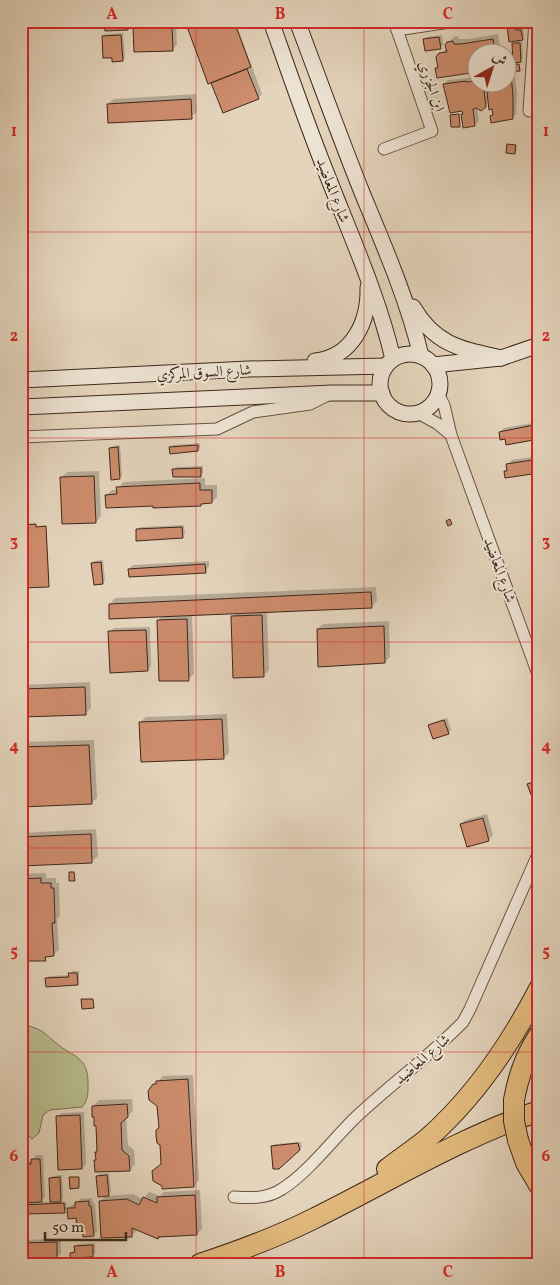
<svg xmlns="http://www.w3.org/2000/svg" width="560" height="1285" font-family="Vollkorn,Amiri,serif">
  <rect width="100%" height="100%" fill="#e4d4bc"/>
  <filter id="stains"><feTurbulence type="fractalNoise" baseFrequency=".004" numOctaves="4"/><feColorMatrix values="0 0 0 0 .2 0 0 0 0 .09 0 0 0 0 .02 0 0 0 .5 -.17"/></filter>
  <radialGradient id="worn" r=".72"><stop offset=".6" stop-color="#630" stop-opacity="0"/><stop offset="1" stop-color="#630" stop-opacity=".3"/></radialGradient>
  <!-- green -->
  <path fill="#b8bc8e" stroke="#7b7254" d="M26 1025C43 1030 43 1032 56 1043 74 1058 89 1056 88 1086 88 1095 88 1100 82 1107L50 1110 43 1115 39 1133 32 1139 27 1134 26 1106 28 1079 21 1069V1026Z"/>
  <!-- shadow -->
  <g fill="#0003">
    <polygon points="105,21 133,21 133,23 128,29"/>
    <polygon points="187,21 235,21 262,94 258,98 213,83 216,80"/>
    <polygon points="176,22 177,45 173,49 134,28 138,24"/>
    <polygon points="518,22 519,29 523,28 524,36 522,38 508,25 511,23"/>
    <polygon points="123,33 125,58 122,60 103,36 106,34"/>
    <polygon points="498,34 501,52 478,52 437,69 439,66 440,54 447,48 448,43 454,37 458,36 459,39 468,39"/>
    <polygon points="442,35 443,45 440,47 424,40 427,37"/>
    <polygon points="516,41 522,41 523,59 520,61 514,44"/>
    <polygon points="519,64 520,68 514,70 517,92 516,114 512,118 492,116 494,114 489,101 485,106 477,107 479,121 475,125 462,115 464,113 444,84 448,80 478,77 478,82 508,82 508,65"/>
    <polygon points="196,94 197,112 191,117 108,104 114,99"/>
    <polygon points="539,422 539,438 500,432 504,428"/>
    <polygon points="200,443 200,448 198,450 171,447 173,445"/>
    <polygon points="120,445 122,475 120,478 110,448 113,446"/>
    <polygon points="539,456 539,472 506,472 508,469 508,464 512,460"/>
    <polygon points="203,466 203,473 201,475 174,470 176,467"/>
    <polygon points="99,471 101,516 96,522 61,478 67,472"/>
    <polygon points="205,478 205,485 217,485 217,497 212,502 202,503 200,505 106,495 112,490 118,490 123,482"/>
    <polygon points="21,524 36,524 37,527 46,526 49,586 21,587"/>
    <polygon points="184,525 185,534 182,536 137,530 140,527"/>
    <polygon points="103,560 105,580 103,583 92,563 95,561"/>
    <polygon points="209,561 209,567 205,571 129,569 133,565"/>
    <polygon points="376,587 377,601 371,607 267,611 269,670 263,676 232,617 237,613 192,614 194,674 188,679 158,620 163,616 110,604 115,598"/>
    <polygon points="389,621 390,657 385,662 318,629 323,624"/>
    <polygon points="150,627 151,666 147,670 110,632 114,628"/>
    <polygon points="90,682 91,708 86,713 21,716 21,685"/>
    <polygon points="227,714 229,753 223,758 140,722 146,717"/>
    <polygon points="447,718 451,730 448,733 430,725 432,723"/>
    <polygon points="94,740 97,798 91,803 21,806 21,742"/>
    <polygon points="487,814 493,835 489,840 467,846 461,824 465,820"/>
    <polygon points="96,829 98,856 92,861 21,865 21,833"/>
    <polygon points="46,873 46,878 56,878 56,883 59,883 60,916 57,919 59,950 53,955 49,955 45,959 23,932 21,932 21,874"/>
    <polygon points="72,971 79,971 79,981 77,984 46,979 49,976 70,975"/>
    <polygon points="193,1075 199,1180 194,1186 162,1163 160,1128 154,1085 163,1076"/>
    <polygon points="132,1099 133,1111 126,1117 128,1145 134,1150 135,1164 130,1170 97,1159 97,1125 93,1106 99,1100"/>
    <polygon points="84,1112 86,1164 82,1168 57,1117 61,1113"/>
    <polygon points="301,1142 302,1147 279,1168 272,1146 275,1144"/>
    <polygon points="36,1155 43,1155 45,1197 40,1202 51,1202 50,1178 53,1176 62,1175 63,1198 59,1202 66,1202 67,1209 64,1211 26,1205 30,1201 24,1165 28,1161 32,1161"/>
    <polygon points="109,1173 111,1192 107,1196 133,1194 143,1199 149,1192 160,1196 164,1192 200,1190 202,1229 197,1234 159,1236 138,1229 132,1235 100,1201 107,1195 97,1177 99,1174"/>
    <polygon points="92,1198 93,1203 95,1203 97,1231 93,1235 84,1228 77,1217 68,1209 72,1205 76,1204 80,1199"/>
    <polygon points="61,1239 61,1253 57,1257 21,1258 21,1240"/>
    <polygon points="95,1243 95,1253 93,1255 71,1253 76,1250 76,1247 78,1244"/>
  </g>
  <!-- building -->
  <g fill="#cd8c6d" stroke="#3e281a">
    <polygon points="104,21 128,21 128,30 105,31"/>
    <polygon points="185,21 234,21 251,67 208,84"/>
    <polygon points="515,24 516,30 521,30 523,40 509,42 507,25"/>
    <polygon points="172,25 173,51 134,52 133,27"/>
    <polygon points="121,35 123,61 112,62 112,58 103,58 102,36"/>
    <polygon points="439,37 441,49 425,51 423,39"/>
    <polygon points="493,39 495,52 478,52 478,72 437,78 435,68 438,68 436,57 439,53 447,52 445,45 447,42 453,41 454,44 461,44"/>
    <polygon points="512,43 520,43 521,62 513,63"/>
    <polygon points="519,64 520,71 508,72 508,65"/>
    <polygon points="247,69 259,99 223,113 211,83"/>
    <polygon points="511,75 513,96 513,119 491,123 490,116 493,115 492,109 489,110 487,92 489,92 486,82 508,82 508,76"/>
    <polygon points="466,81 466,82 478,81 478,82 483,82 486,107 481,111 476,108 473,109 475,126 463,128 461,114 463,114 462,111 450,113 443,84"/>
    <polygon points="191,99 192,119 108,123 107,104"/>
    <polygon points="459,114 460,127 451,127 450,115"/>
    <polygon points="507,144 516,145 515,154 506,153"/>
    <polygon points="539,424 539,439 506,445 505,439 500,440 499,432"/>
    <polygon points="198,445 198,451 170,454 169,447"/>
    <polygon points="118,447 120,479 111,480 109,448"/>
    <polygon points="539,459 539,473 505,478 504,471 507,471 506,464"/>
    <polygon points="201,468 201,477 173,477 172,469"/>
    <polygon points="94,476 96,523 62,524 60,477"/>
    <polygon points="200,483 200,490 212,490 212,503 201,504 201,506 153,508 153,506 106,508 105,495 117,494 116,487"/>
    <polygon points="450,519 452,524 448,526 446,521"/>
    <polygon points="36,524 36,527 46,526 49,587 21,588 21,525"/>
    <polygon points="182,527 183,538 136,541 136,529"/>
    <polygon points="101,562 103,584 94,585 91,563"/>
    <polygon points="205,564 206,573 129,577 128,569"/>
    <polygon points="371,592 372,608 109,619 109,604"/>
    <polygon points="262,615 264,677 233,678 231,616"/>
    <polygon points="187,619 189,681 159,681 157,620"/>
    <polygon points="384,626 385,663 318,667 317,629"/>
    <polygon points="146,630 148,671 110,673 108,631"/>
    <polygon points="85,687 86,715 21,717 21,689"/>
    <polygon points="222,719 224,759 141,762 139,722"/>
    <polygon points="444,720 449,734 433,739 428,725"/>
    <polygon points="89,745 92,804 21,807 21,747"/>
    <polygon points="539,780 539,795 532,797 527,784"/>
    <polygon points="483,818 489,841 467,847 460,824"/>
    <polygon points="91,834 92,863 21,866 21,837"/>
    <polygon points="69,872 74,872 75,881 69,881"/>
    <polygon points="41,878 41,883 51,883 51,888 54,888 55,923 52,923 54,956 45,957 46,961 23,961 21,879"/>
    <polygon points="68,973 77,973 78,985 46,987 45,978 69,977"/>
    <polygon points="81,999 93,999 94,1008 82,1009"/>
    <polygon points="188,1079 194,1187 162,1189 162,1186 153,1181 152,1171 161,1164 160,1145 157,1143 156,1136 156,1130 159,1128 157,1106 149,1100 148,1091 153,1084 156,1084 156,1081"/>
    <polygon points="127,1104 128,1117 121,1123 122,1150 129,1156 130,1171 95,1172 94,1160 96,1160 95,1152 97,1152 96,1126 94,1126 94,1117 92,1117 92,1106"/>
    <polygon points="80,1115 82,1169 58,1170 56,1116"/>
    <polygon points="298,1143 300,1150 279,1169 273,1169 271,1146"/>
    <polygon points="31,1159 40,1159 42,1202 24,1203 22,1165 31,1164"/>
    <polygon points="107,1175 109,1196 98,1197 96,1176"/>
    <polygon points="60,1177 61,1202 50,1202 49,1178"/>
    <polygon points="69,1177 79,1177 79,1188 70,1189"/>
    <polygon points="195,1195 197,1235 159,1237 159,1236 158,1239 132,1228 132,1237 101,1238 99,1201 127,1199 139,1205 143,1197 157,1203 157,1197"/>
    <polygon points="89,1201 89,1206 91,1206 94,1236 83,1237 83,1230 77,1230 76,1218 68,1219 67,1208 75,1208 75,1202"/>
    <polygon points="64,1203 65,1213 25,1214 24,1205"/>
    <polygon points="57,1242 57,1258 21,1259 21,1243"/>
    <polygon points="93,1245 93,1257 70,1258 70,1253 75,1252 74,1246"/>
  </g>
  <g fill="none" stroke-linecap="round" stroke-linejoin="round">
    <!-- street casing -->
    <g stroke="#685342" stroke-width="13">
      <g id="street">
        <polyline points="397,30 456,21"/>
        <polyline points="529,111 535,21"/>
        <polyline points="384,149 432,131 394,21"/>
        <polyline points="438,394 444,405 451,435 539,677"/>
        <polyline points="418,413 438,424 451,435"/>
        <polyline points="21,437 217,429 253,412 310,404 330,394"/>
        <path d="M234 1197C251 1198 267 1199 282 1189 308 1173 334 1138 356 1117 391 1084 430 1056 463 1022L470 1009 539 852"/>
      </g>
    </g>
    <!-- secondary casing -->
    <g stroke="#3e281a" stroke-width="17">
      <g id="secondary">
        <path d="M271 21C289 72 306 122 326 172 350 234 378 295 393 359"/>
        <path d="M297 21C319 79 340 138 363 195 385 248 408 301 421 356"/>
        <path d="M413 307C435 345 461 349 501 358"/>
        <circle cx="410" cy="384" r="30"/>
        <path d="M315 361C353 357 369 321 368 287"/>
        <polyline points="433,365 501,358 539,345"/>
        <polyline points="21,380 249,369 386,366"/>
        <polyline points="21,407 332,393 382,393"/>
      </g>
    </g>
    <!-- highway casing -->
    <g stroke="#3e281a" stroke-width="22">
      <g id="highway">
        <path d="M514 1100C519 1074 525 1057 539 1035"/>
        <polyline points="518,1140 526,1163 539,1185"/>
        <path d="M387 1169C401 1158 415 1149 427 1139 475 1097 510 1045 539 989"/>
        <path d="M200 1264C239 1251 277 1237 313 1219 388 1182 459 1138 539 1111"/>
      </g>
    </g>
    <!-- street -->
    <use href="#street" stroke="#ede3d3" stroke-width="11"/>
    <!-- secondary -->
    <use href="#secondary" stroke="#ede3d3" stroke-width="15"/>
    <!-- highway -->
    <use href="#highway" stroke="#e2ba7e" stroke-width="20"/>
    <!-- highway-bridge casing -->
    <g stroke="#3e281a" stroke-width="22" stroke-linecap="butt">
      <polyline id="highway-bridge" points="514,1100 514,1121 518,1140"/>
    </g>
    <!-- highway-bridge -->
    <use href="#highway-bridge" stroke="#e2ba7e" stroke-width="20"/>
  </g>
  <!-- grid -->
  <path fill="none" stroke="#d62828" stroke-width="1" stroke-opacity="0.55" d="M196 21V1264M364 21V1264M21 232H539M21 438H539M21 642H539M21 848H539M21 1052H539"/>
  <g text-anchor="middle" stroke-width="4" stroke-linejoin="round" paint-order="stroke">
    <!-- street labels -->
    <g font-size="15" fill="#3e281a" stroke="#ede3d3">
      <text transform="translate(432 86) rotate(71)" y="5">ابن الجزري</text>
      <text transform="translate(333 190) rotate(69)" y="5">شارع المعاضيد</text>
      <text transform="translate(204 372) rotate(-3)" y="5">شارع السوق المركزي</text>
      <text transform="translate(500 570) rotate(70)" y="5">شارع المعاضيد</text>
      <text transform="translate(422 1059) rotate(-41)" y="5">شارع المعاضيد</text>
    </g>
  </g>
  <!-- margin -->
  <rect width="560" height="1285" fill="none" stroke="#e4d4bc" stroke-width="55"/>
  <!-- north arrow -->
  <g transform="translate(492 68) rotate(39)"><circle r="24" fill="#ede3d3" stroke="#a79889"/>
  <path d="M0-4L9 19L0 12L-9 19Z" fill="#8f2418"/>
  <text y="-8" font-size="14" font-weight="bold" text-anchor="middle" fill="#3e281a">ش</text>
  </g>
  <!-- scale -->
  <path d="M45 1232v8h81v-8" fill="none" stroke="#3e281a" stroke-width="2.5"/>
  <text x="52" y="1232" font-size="15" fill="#3e281a" stroke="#ede3d3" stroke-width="4" paint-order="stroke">50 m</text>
  <rect x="28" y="28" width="504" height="1230" fill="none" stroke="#d62828" stroke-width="2"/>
  <g font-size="16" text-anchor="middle" font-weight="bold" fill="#d62828">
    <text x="112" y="19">A</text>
    <text x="280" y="19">B</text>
    <text x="448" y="19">C</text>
    <text x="14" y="136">1</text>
    <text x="546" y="136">1</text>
    <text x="14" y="341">2</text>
    <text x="546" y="341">2</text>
    <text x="14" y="546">3</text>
    <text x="546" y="546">3</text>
    <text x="14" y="751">4</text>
    <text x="546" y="751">4</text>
    <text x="14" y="956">5</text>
    <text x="546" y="956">5</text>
    <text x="14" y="1161">6</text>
    <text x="546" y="1161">6</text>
    <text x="112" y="1277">A</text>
    <text x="280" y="1277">B</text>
    <text x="448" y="1277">C</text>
  </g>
  <rect width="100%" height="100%" filter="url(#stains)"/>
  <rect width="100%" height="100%" fill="url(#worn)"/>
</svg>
